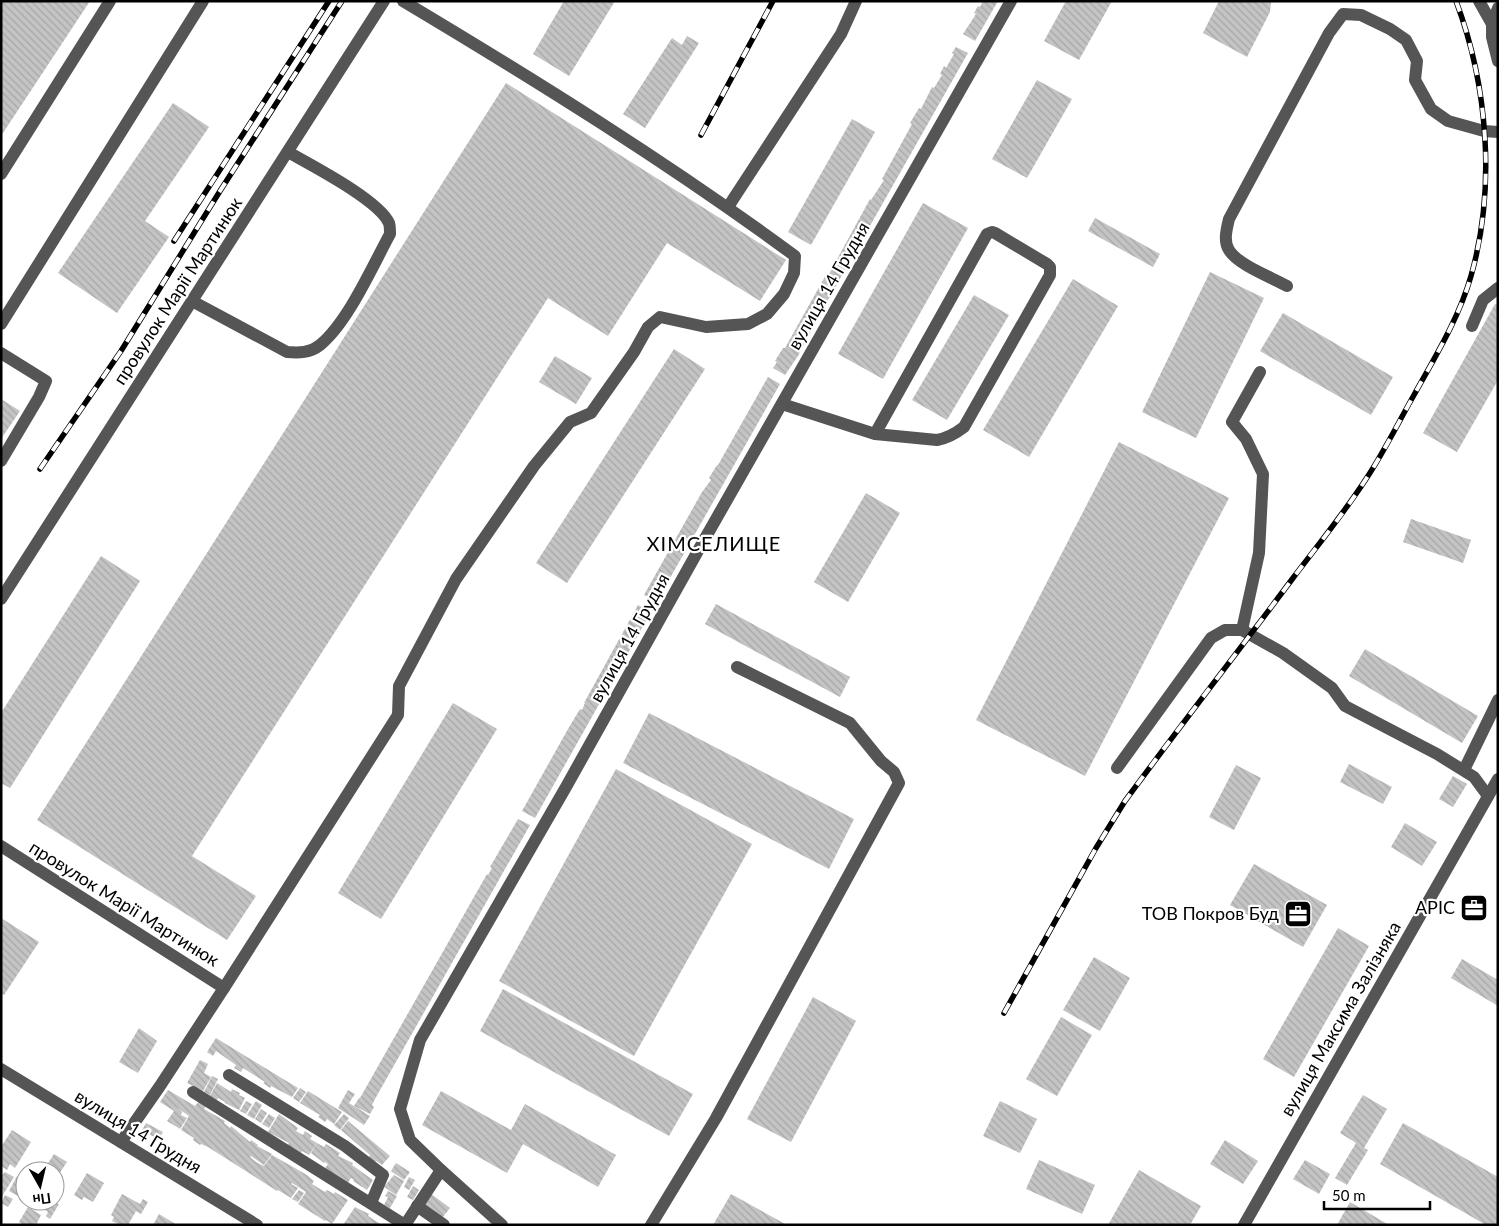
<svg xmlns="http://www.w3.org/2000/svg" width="1499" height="1226" font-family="Lato,sans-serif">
  <defs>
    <pattern id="building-back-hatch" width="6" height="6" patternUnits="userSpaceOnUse" patternTransform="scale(1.25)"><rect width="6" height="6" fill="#c4c4c4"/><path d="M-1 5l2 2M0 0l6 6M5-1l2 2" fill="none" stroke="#a7a7a7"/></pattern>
  </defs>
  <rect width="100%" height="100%" fill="#fff"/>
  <!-- building -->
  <g fill="url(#building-back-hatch)">
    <polygon points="1,1 90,1 1,136"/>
    <polygon points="564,1 615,1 569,76 533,54"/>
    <polygon points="983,1 998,1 975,41 963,34 976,14 974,13 978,6 980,7"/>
    <polygon points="1066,1 1112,1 1079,60 1044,41"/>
    <polygon points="1219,1 1271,2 1270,12 1247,57 1203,33"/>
    <polygon points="687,36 699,43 645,128 623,114 672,38 682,45"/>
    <polygon points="956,47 968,53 820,314 798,356 785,375 773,368 777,362 775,361 783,348 785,348 827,273 829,274 870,199 871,200 884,180 882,179 912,124 910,123 919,108 921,109 932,87 934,88 942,75 940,74 944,66 946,68 954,54 952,53"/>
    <polygon points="1037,80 1072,99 1027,178 992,159"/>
    <polygon points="506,83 786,260 760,301 667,243 608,336 548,298 192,856 256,896 227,940 37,820"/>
    <polygon points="173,103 209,127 145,221 169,237 117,313 58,273"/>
    <polygon points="852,119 875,132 811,245 788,232"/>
    <polygon points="923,203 968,228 883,379 838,354"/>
    <polygon points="1095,218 1160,254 1153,267 1088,231"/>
    <polygon points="1210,272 1264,298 1196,438 1142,412"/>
    <polygon points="1073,279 1118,306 1029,457 983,430"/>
    <polygon points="974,295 1009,315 947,420 912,400"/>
    <polygon points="1495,304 1498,305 1498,380 1457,452 1423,433"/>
    <polygon points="1283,313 1393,377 1371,415 1260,351"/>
    <polygon points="674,349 705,369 567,583 536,563"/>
    <polygon points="555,356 592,378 576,404 539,382"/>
    <polygon points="768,377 780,384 657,601 644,595 702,492 711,480 709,478 717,465 718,465"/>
    <polygon points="1,399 20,411 1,439"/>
    <polygon points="1119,442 1229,498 1085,776 976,720"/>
    <polygon points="866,493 900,513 848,602 814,582"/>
    <polygon points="1411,519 1471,540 1463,563 1403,542"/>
    <polygon points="101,556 140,581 10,788 1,783 1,713"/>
    <polygon points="716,604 850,677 840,697 705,624"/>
    <polygon points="638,605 651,612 535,818 522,811 568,729 580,709 582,710 585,703 584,703"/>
    <polygon points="1365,649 1478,716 1462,743 1349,676"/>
    <polygon points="453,703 497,729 381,919 338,893"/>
    <polygon points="649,713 854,819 829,869 623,763"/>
    <polygon points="1349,764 1392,787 1383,804 1340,782"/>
    <polygon points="1236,765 1261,778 1234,830 1209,817"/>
    <polygon points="616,769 752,844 634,1056 499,981"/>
    <polygon points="1453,776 1467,784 1453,807 1439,799"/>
    <polygon points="518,819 530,825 375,1099 372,1105 374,1107 370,1114 354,1106 359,1098 360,1098 487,874 488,875 492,868 490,867"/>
    <polygon points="1405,823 1437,842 1422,866 1391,847"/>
    <polygon points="1254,864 1327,905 1303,947 1230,905"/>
    <polygon points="1,918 39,942 4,995 1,993"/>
    <polygon points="1338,928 1369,946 1294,1077 1263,1059"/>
    <polygon points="1094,957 1130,978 1100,1031 1063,1010"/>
    <polygon points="1462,959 1498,980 1498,1006 1451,978"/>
    <polygon points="503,989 693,1094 669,1136 480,1031"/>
    <polygon points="813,997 856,1021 791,1142 747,1119"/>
    <polygon points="1061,1017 1092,1035 1057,1096 1026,1079"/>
    <polygon points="139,1028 157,1041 138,1073 119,1062"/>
    <polygon points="216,1038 298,1088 292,1097 271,1086 270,1088 263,1083 265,1082 243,1068 241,1072 234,1068 236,1065 216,1051 213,1056 207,1052"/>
    <polygon points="200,1060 208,1064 204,1073 211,1077 203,1091 187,1083"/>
    <polygon points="212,1076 218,1079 210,1095 204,1092"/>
    <polygon points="217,1083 231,1092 232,1089 240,1093 239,1095 245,1098 239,1110 225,1103 225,1102 218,1098 217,1100 210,1096"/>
    <polygon points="300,1088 306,1092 299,1102 293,1098"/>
    <polygon points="168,1090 195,1106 199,1101 206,1106 204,1109 225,1121 224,1123 230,1128 231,1126 244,1137 250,1142 251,1140 258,1145 257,1146 272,1154 264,1165 251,1156 250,1157 256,1162 264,1166 272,1155 307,1175 314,1181 312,1184 325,1192 327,1190 334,1194 335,1192 348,1200 332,1224 326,1220 325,1221 298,1204 306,1192 292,1183 291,1184 298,1188 291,1198 278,1190 277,1191 208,1147 201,1144 200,1145 193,1140 194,1138 181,1130 189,1116 176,1107 182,1112 181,1115 187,1118 180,1129 167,1121 174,1111 160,1102"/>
    <polygon points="348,1090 355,1094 349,1103 370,1116 364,1125 338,1108"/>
    <polygon points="308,1091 342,1112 334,1124 327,1119 325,1122 318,1117 320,1115 300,1103"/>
    <polygon points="441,1091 511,1130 525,1104 616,1155 598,1187 523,1144 507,1173 422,1125"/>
    <polygon points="1363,1095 1387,1109 1364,1148 1368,1150 1347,1185 1335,1178 1356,1143 1340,1133"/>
    <polygon points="246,1101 252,1104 246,1114 240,1111"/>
    <polygon points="256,1101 262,1105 254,1119 247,1115"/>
    <polygon points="1000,1101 1037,1119 1020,1153 983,1136"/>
    <polygon points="261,1109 267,1113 261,1123 255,1119"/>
    <polygon points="269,1114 275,1118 269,1128 262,1124"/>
    <polygon points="279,1114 298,1128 296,1131 303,1135 305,1131 312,1136 310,1139 317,1143 309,1155 302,1151 301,1153 288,1145 289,1143 268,1132"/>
    <polygon points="344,1114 349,1118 340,1130 334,1125"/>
    <polygon points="348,1121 390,1156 382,1165 376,1161 375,1162 369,1157 370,1155 341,1130"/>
    <polygon points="146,1123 163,1132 159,1140 142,1130"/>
    <polygon points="1403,1123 1498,1177 1498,1225 1486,1225 1380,1164"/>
    <polygon points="12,1130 31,1142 15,1168 10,1164 7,1170 1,1166 1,1147"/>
    <polygon points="1225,1140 1258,1161 1243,1184 1210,1164"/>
    <polygon points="317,1143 324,1147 326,1144 340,1153 338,1156 353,1163 352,1165 373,1180 367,1190 353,1181 354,1180 351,1178 347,1184 324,1170 328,1164 325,1162 324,1163 311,1153"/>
    <polygon points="54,1154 67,1162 59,1174 63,1176 59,1183 55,1180 55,1171 43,1171"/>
    <polygon points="1039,1160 1095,1185 1082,1214 1026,1189"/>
    <polygon points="1305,1160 1330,1174 1319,1194 1293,1179"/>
    <polygon points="396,1163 410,1172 404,1180 391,1171"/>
    <polygon points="1139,1170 1201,1206 1190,1225 1108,1225"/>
    <polygon points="5,1172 14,1177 1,1198 1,1176"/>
    <polygon points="87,1173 104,1183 93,1202 84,1197 82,1200 74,1195"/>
    <polygon points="394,1175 404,1181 396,1195 384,1187"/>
    <polygon points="17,1176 25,1180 25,1200 9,1191"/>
    <polygon points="409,1177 415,1180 409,1190 404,1187"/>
    <polygon points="413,1186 419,1190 413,1200 407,1197"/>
    <polygon points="299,1190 304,1193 298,1202 292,1199"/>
    <polygon points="388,1191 397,1196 390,1208 384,1205 388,1197 385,1196"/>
    <polygon points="430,1193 450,1208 442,1218 423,1203"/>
    <polygon points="122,1194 140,1204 143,1199 148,1202 141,1214 136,1211 128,1225 120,1225 112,1221 114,1217 111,1215"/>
    <polygon points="731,1194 787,1225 713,1225"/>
    <polygon points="5,1195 13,1199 8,1207 1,1203"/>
    <polygon points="51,1201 59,1204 50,1219 46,1216 48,1212 45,1210"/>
    <polygon points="1350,1202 1389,1225 1337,1225"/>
    <polygon points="28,1207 41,1215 36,1225 23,1225 19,1222"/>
    <polygon points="355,1207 369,1214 368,1216 382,1225 343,1225"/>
    <polygon points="159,1214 177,1225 153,1225"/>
  </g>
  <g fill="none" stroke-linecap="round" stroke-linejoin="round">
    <!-- minor -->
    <g stroke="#555" stroke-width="12">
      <polyline points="1479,1 1492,24"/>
      <polyline points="1498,8 1492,24 1492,37 1498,61"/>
      <polyline points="1,174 110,1"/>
      <polyline points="728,207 841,34 856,1"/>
      <path d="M1287 286C1271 277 1238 265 1229 250 1223 241 1227 228 1229 219L1329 33 1343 14 1361 15 1390 29 1406 40 1417 61 1415 80 1431 109 1448 121 1484 131 1498 132"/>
      <path d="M192 301 287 352C299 353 310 353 320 345 348 322 372 267 390 234 390 231 390 226 389 223 379 200 311 165 288 152"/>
      <polyline points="1,324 203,1"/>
      <polyline points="1472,326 1483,300 1498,288"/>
      <polyline points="1,353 46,381 39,397 1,461"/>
      <path d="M782 404 875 434 937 440C948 438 955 434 964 427L1050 275V267L1047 264 995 233 992 232 987 234 875 434"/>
      <polyline points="1,599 384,1"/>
      <polyline points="1242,630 1259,553 1263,474 1246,439 1232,422 1260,372"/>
      <polyline points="1117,768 1211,638 1225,630 1242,630 1283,653 1332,688 1345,706 1437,754 1474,777 1488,796"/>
      <polyline points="1464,770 1498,700"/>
      <polyline points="1,846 224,988 160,1086 121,1142"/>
      <path d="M224 988 398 715 399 686 456 579 534 466 570 422 591 413 634 352 648 327 660 317 706 327 748 324 767 314 784 294 794 273 795 256C670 164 537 81 403 1"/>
      <polyline points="1,1069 257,1225"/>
      <polyline points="229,1075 345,1146 383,1175 371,1203"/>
      <polyline points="193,1092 405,1225 441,1170"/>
      <polyline points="417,1206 444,1225"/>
      <polyline points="502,1225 441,1170 410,1140 400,1109 420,1040 566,787 699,549 1011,1"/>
      <polyline points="651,1225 716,1118 899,783 894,772 881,761 850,723 737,667"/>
      <polyline points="1244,1225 1498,779"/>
    </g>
    <!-- rail casing -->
    <g stroke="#000" stroke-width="5.5">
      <g id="rail">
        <polyline points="701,135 773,1"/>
        <polyline points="174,241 329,1"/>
        <polyline points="40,469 121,351 220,191 342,1"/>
        <path d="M1004 1013 1096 848 1125 801C1180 726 1237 653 1293 578 1318 545 1344 513 1366 479 1384 452 1398 423 1414 395 1435 357 1459 318 1471 276 1496 188 1488 86 1456 1"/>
      </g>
    </g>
    <!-- rail -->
    <use href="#rail" stroke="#fff" stroke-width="4" stroke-dasharray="11" stroke-linecap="butt"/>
  </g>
  <!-- icons -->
  <defs>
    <g id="office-square" transform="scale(1.4375)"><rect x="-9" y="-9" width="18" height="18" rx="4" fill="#000" stroke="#fff"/><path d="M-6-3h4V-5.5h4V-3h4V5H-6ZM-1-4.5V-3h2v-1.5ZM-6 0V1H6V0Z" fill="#fff"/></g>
  </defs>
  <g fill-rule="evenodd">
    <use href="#office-square" x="1474" y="908"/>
    <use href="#office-square" x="1298" y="914"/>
  </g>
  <g text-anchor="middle" stroke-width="4.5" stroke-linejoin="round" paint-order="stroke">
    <!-- street labels -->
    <g font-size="18" fill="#000" stroke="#fff">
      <text transform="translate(829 286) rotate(-60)" y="6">вулиця 14 Грудня</text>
      <text transform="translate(178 291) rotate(-57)" y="6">провулок Марії Мартинюк</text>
      <text transform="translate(630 638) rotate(-61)" y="6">вулиця 14 Грудня</text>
      <text transform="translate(124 904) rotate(32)" y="6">провулок Марії Мартинюк</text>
      <text transform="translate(1341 1019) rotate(-60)" y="6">вулиця Максима Залізняка</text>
      <text transform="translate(138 1132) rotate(31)" y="6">вулиця 14 Грудня</text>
    </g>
    <!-- poi labels -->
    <g font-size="18" fill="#000" stroke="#fff" text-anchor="end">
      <text x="1455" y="914">АРІС</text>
      <text x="1279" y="920">ТОВ Покров Буд</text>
    </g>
    <!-- quarter labels -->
    <g font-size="20" letter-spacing="1" fill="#000" stroke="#fff">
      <text x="714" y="551">ХІМСЕЛИЩЕ</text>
    </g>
  </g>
  <!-- border -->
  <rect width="1499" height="1226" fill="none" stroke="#000000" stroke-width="5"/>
  <!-- north arrow -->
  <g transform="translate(40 1186) rotate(172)"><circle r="24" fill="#ffffff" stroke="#999999"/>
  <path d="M0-4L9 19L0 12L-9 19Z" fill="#000000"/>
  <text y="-8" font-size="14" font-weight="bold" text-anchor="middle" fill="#000000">Пн</text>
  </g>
  <!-- scale -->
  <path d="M1324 1201v8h106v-8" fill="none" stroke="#000000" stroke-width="2.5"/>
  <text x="1332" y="1201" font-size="15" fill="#000000" stroke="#ffffff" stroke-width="4" paint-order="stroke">50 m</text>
</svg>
